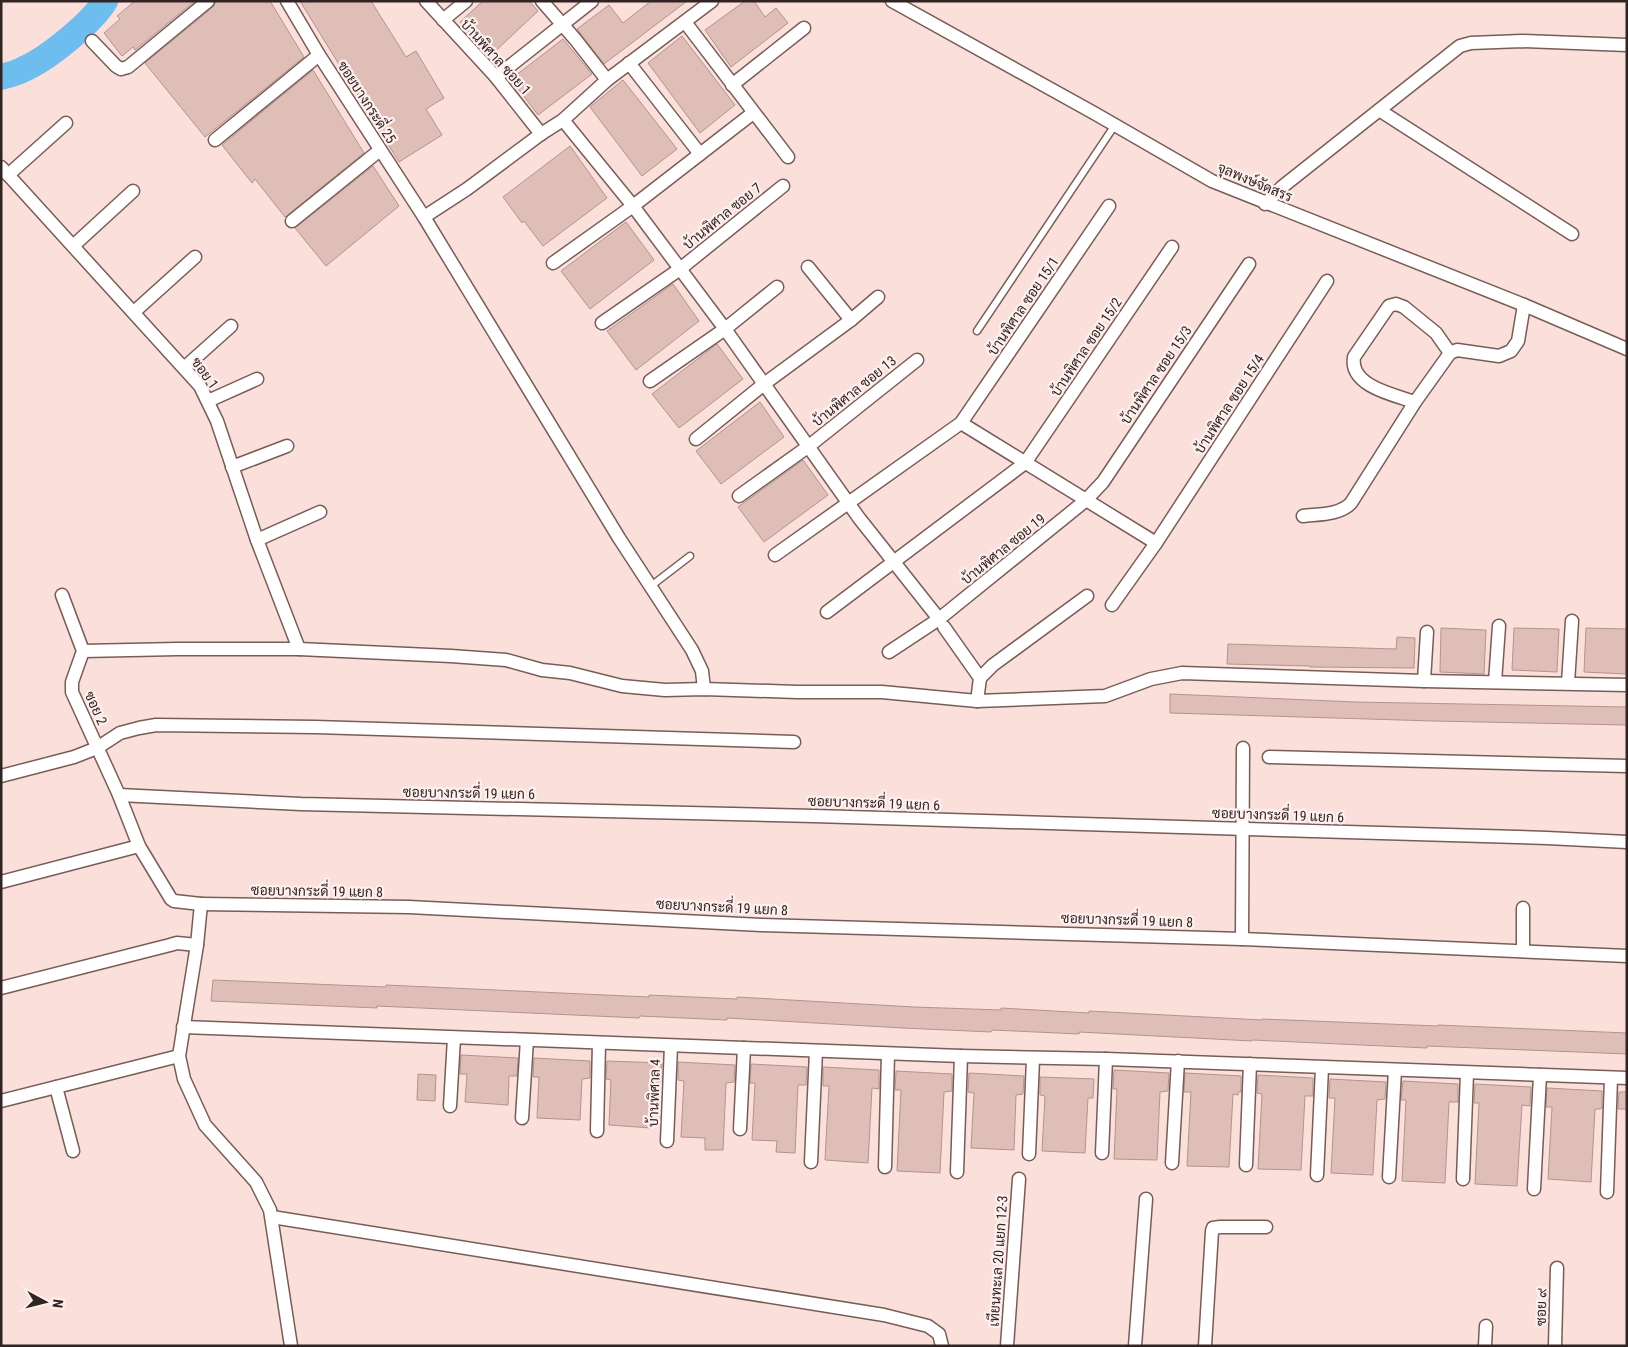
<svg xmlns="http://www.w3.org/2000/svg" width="1628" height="1347" font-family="'Roboto Condensed',Sarabun,sans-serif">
  <rect width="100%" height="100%" fill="#fbdfda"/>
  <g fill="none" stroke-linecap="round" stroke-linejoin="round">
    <!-- river -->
    <path stroke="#6dbdef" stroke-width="26" d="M1 77C9 75 17 73 24 69 47 59 92 23 105 1"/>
  </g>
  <!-- building -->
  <g fill="#dfbeb8" stroke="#b3938e">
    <polygon points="135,1 195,1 135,50 133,47 122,56 104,33 120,19 117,16"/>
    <polygon points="216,1 270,1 304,57 205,137 145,63 213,7"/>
    <polygon points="300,1 371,1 406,57 416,51 444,98 426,109 442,135 399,162"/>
    <polygon points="483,1 529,1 538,11 490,56 460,22"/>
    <polygon points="651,1 687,1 604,64 577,29 609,5 623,23"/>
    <polygon points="745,1 754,1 765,17 776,8 788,23 731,67 705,30"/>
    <polygon points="682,36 735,105 700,133 648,63"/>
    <polygon points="563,39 592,74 538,115 511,79"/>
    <polygon points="313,70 364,153 285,217 255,179 252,183 222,145"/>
    <polygon points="623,80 677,149 642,176 590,107"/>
    <polygon points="570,146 607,198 543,246 524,221 522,223 503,197"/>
    <polygon points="373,166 399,206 326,266 295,228"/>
    <polygon points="626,222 654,260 590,309 561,271"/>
    <polygon points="673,284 699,321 636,370 607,331"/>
    <polygon points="717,344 743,379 679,428 652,394"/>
    <polygon points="760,402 784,437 721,484 696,451"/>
    <polygon points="803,460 828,495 764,542 738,507"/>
    <polygon points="1441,628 1486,630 1484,674 1440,672"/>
    <polygon points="1514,628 1559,629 1557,672 1512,670"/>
    <polygon points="1586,628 1627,629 1627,674 1584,672"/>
    <polygon points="1397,637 1415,638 1414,668 1310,667 1310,666 1227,664 1228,644 1396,649"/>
    <polygon points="1170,694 1356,702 1627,707 1627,725 1433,721 1170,713"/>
    <polygon points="213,980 386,987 386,985 649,997 649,995 737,999 737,997 914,1007 1001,1010 1001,1008 1089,1013 1089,1011 1262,1020 1262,1019 1438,1026 1438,1025 1627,1033 1627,1054 1427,1046 1427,1048 1252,1040 1252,1041 1079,1032 1079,1034 992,1030 991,1032 903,1028 727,1018 727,1020 640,1016 639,1018 377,1006 377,1008 211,1001"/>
    <polygon points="461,1055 518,1058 517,1076 509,1076 508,1105 465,1102 467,1074 460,1074"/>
    <polygon points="534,1058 590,1061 590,1078 582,1079 580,1120 537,1118 539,1077 533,1077"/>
    <polygon points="607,1061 662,1063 661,1080 660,1082 654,1082 651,1128 609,1125 611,1080 606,1079"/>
    <polygon points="678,1062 735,1065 734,1082 726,1083 723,1150 705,1150 705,1138 681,1137 684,1081 678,1080"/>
    <polygon points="751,1064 807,1067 806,1085 798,1085 795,1153 776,1152 777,1141 752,1140 755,1083 750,1083"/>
    <polygon points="823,1067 879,1070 879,1089 872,1088 868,1163 825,1160 829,1086 823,1086"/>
    <polygon points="1114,1070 1169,1073 1168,1091 1160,1092 1157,1160 1114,1159 1117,1089 1113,1089"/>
    <polygon points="896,1071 952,1074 952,1091 944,1092 940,1173 897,1171 901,1090 895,1090"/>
    <polygon points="969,1073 1024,1076 1023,1094 1016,1095 1014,1150 971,1148 974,1093 968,1092"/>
    <polygon points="1185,1073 1241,1076 1241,1092 1238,1092 1238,1095 1233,1094 1229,1167 1187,1166 1191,1092 1184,1092"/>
    <polygon points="418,1074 436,1075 435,1101 417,1100"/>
    <polygon points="1258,1075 1313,1078 1313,1096 1305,1096 1301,1170 1258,1169 1262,1094 1257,1093"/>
    <polygon points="1040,1077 1094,1079 1093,1098 1088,1098 1085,1153 1042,1151 1045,1096 1040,1095"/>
    <polygon points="1330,1079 1386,1082 1385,1099 1377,1100 1373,1175 1331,1173 1335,1098 1329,1098"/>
    <polygon points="1403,1081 1458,1084 1458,1102 1449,1102 1445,1183 1402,1181 1406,1100 1401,1100"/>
    <polygon points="1475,1084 1531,1087 1530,1106 1522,1105 1517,1186 1475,1184 1479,1103 1474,1103"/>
    <polygon points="1547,1088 1602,1091 1602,1108 1600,1109 1595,1109 1591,1182 1548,1179 1552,1107 1546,1107"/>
    <polygon points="1619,1092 1627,1092 1627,1109 1618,1109"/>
  </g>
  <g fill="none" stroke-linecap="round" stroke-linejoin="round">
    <!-- lane casing -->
    <g stroke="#785c57" stroke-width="9">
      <g id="lane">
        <polyline points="977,331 1115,125"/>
        <polyline points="651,586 690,556"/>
      </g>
    </g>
    <!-- street casing -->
    <g stroke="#785c57" stroke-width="15">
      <g id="street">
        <polyline points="287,1 319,55 424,217 619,538 692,650 702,671 704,689"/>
        <polyline points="426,1 496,77 541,134"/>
        <polyline points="542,1 575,39 607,80"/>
        <polyline points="892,1 1094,113 1212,181 1524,305 1627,349"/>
        <polyline points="443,20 466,1"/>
        <polyline points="685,22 788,157"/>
        <polyline points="92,41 116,66 121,69 128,67 208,1"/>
        <polyline points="629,63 700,154"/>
        <polyline points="496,77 592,1"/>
        <polyline points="732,85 804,28"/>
        <polyline points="1379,110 1572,234"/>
        <polyline points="563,120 633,206 725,329 859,518 939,619"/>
        <polyline points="215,140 319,55"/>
        <polyline points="1,167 200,386 217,421 257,540 299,649"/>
        <polyline points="8,175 66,123"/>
        <polyline points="1265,204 1282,187 1460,46 1471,43 1522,41 1627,45"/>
        <polyline points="424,217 467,189 541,134 563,120 607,80 712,1"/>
        <polyline points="292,221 380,150"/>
        <polyline points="73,246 133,191"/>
        <polyline points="553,263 633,206 753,113"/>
        <polyline points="808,267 851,320"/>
        <polyline points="134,312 195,257"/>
        <polyline points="602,323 680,269 783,186"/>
        <polyline points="184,368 231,326"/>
        <polyline points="650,381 725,329 777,287"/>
        <polyline points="208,401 257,379"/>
        <path d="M1415 402C1394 395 1349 386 1354 357L1389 306 1396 304 1404 307 1436 333 1450 353"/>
        <polyline points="961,423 1156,543"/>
        <polyline points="696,439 764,384 851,320 878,297"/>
        <polyline points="232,467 287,446"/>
        <polyline points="739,496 809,446 917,360"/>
        <path d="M1303 516C1319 514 1340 515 1351 503L1415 402 1450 353 1457 350 1499 356 1511 351 1518 341 1524 305"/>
        <polyline points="257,540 320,512"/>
        <polyline points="775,555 961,423 1109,206"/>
        <polyline points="62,595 83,651 72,682 72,692 119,795 139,846 171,899 174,901 201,904 197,945 179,1056 184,1079 205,1125 256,1182 270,1210 291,1346"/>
        <polyline points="1112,605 1156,543 1327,281"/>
        <polyline points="827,612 1025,463 1172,247"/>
        <polyline points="944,627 980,678 977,701"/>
        <polyline points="83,651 177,649 299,649 451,656 506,660 542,670 570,673 622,686 665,690 704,689 797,692 882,692 977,701 1105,696 1151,679 1182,673 1424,681 1627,685"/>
        <polyline points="889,652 939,619 1085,501 1103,482 1249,264"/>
        <polyline points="980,678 993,665 1087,596"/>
        <polyline points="1424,681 1427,632"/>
        <polyline points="1495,682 1499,626"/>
        <polyline points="1568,683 1572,621"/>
        <polyline points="1269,757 1627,766"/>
        <polyline points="1,776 74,757 97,748 120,733 139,728 156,725 315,727 794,742"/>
        <polyline points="119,795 301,804 814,816 1547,838 1627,842"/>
        <polyline points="1,882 139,846"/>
        <polyline points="201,904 409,907 761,925 1242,939 1627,956"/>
        <polyline points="1242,939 1243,748"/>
        <polyline points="1523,951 1523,908"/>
        <polyline points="1,988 170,945 177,943 197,945"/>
        <polyline points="183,1027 961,1056 1106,1059 1627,1078"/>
        <polyline points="56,1087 73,1151"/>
        <polyline points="1,1101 179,1056"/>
        <polyline points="450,1106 454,1038"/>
        <polyline points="522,1118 527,1040"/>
        <polyline points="740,1129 744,1048"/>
        <polyline points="597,1131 599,1043"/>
        <polyline points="667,1141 671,1046"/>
        <polyline points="1102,1153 1106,1059"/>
        <polyline points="1029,1154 1033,1059"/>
        <polyline points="811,1162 816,1051"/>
        <polyline points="1172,1163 1178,1061"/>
        <polyline points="1246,1165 1250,1064"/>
        <polyline points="885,1167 888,1054"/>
        <polyline points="957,1172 961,1056"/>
        <polyline points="1317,1175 1322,1068"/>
        <polyline points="1389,1177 1395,1070"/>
        <polyline points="1463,1179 1467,1073"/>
        <polyline points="1534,1189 1540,1075"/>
        <polyline points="1607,1192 1611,1078"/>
        <polyline points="272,1217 884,1315 928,1326 939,1334 942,1346"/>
        <polyline points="1007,1346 1019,1179"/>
        <polyline points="1135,1346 1146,1199"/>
        <polyline points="1205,1346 1212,1231 1213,1228 1220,1227 1266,1227"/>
        <polyline points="1485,1346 1486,1326"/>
        <polyline points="1555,1346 1557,1268"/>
      </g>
    </g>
    <!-- lane -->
    <use href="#lane" stroke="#fff" stroke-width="6"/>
    <!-- street -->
    <use href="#street" stroke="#fff" stroke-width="12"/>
  </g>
  <g text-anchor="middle" stroke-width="4.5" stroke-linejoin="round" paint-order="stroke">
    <!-- street labels -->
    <g font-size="14" fill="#312422" stroke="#fef0ee">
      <text transform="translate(496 57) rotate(48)" y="5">บ้านพิศาล ซอย 1</text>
      <text transform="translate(367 102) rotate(57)" y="5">ซอยบางกระดี่ 25</text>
      <text transform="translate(1255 182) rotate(23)" y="5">จุลพงษ์จัดสรร</text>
      <text transform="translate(722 216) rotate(-39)" y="5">บ้านพิศาล ซอย 7</text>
      <text transform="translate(1023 306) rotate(-56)" y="5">บ้านพิศาล ซอย 15/1</text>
      <text transform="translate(1086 347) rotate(-56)" y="5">บ้านพิศาล ซอย 15/2</text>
      <text transform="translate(205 373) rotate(54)" y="5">ซอย 1</text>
      <text transform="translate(1156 375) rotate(-56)" y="5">บ้านพิศาล ซอย 15/3</text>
      <text transform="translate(854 391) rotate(-39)" y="5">บ้านพิศาล ซอย 13</text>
      <text transform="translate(1229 404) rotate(-57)" y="5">บ้านพิศาล ซอย 15/4</text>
      <text transform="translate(1003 549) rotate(-39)" y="5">บ้านพิศาล ซอย 19</text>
      <text transform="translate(96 708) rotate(66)" y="5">ซอย 2</text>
      <text transform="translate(469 793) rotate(1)" y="5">ซอยบางกระดี่ 19 แยก 6</text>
      <text transform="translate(874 803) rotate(2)" y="5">ซอยบางกระดี่ 19 แยก 6</text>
      <text transform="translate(1278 815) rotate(2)" y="5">ซอยบางกระดี่ 19 แยก 6</text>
      <text transform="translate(317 891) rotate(1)" y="5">ซอยบางกระดี่ 19 แยก 8</text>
      <text transform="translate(722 907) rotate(3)" y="5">ซอยบางกระดี่ 19 แยก 8</text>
      <text transform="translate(1127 920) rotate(2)" y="5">ซอยบางกระดี่ 19 แยก 8</text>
      <text transform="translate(654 1093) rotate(-88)" y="5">บ้านพิศาล 4</text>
      <text transform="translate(998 1261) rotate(-86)" y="5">เทียนทะเล 20 แยก 12-3</text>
      <text transform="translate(1541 1307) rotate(-89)" y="5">ซอย ๙</text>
    </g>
  </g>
  <!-- border -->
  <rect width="1628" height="1347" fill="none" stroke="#312422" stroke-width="5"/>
  <!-- north arrow -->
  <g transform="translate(45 1302) rotate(97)" stroke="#fef0ee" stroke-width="4" paint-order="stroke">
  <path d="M0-4L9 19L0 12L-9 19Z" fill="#312422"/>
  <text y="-8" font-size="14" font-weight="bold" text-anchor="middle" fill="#312422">N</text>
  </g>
</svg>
